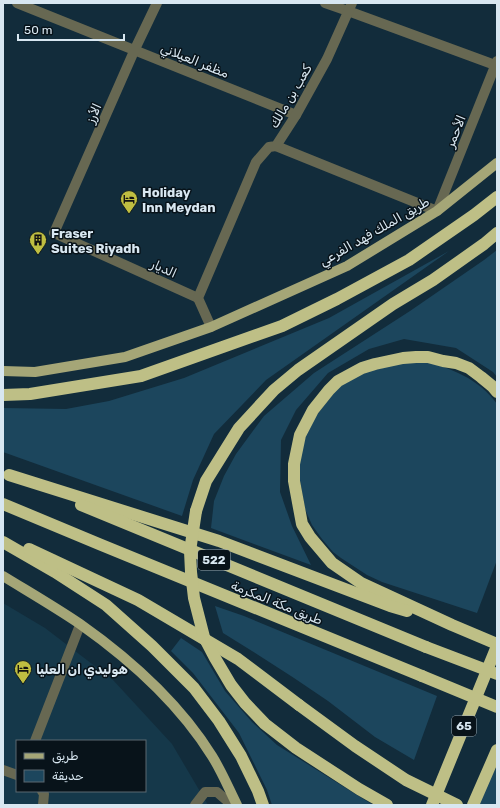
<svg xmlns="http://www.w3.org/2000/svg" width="500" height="808" font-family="Rubik,'Noto Sans Arabic',sans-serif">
  <rect width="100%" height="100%" fill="#122c3b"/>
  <!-- built -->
  <path fill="#15384a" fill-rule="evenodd" d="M3 603 45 628 113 680 172 744 208 805H3ZM17 741H145V791H17Z"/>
  <!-- green -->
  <g fill="#1c465d">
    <polygon points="497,250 497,377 493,372 456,348 404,339 369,349 328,373 296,410 281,440 280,492 292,526 311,565 211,528 214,501 224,476 236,454 264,416 314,373 410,311 484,260"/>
    <polygon points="449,251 266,380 214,434 193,480 182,516 3,452 3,408 66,409 109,401 184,378 329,318"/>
    <path d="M421 361C450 367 479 379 497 404V560L477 613 382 582 367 575 341 558 333 552 322 539 312 525 305 509 299 475V458L309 425 340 385 370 368Z"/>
    <polygon points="215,606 244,616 437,696 414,760 375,737 328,701 294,678 252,651 223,633"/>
    <polygon points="181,638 202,652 225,691 252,722 277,745 373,805 272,805 267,790 239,733 193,673 171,651"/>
    <polygon points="497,766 497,805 480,805 477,804"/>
  </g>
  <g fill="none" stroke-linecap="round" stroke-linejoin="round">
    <!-- street -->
    <g stroke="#676852" stroke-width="10">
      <polyline points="17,3 296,115"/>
      <polyline points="157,3 135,49 54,233 198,298"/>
      <polyline points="325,3 348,11 495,65"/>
      <polyline points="276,146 437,211 497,61"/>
      <polyline points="211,327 198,298 256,162 269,147 276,146 296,115 327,59 352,3"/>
      <polyline points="35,741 80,625"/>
      <polyline points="3,770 17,775"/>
      <polyline points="42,791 44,794 43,805"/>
      <polyline points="195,805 205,792 217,792 232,805"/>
    </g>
    <!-- primary -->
    <g stroke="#a5a677" stroke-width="10">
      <polyline points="3,371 35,372 125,357 211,327 347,266 437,211 497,163"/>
      <path d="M3 576C29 592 55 607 80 624 131 660 179 703 212 756 222 772 229 789 237 805"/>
    </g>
    <!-- highway -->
    <g stroke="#bebf86" stroke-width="12">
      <polyline points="497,392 492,386 481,377 469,368 456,363 443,361 428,357 416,357 403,358 375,364 362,368 338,381 329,390 313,410 300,435 294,464 294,481 302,524 310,537 332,563 361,583 452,625 497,644"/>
      <polyline points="3,395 30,394 141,376 282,326 337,299 409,260 474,215 497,197"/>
      <polyline points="9,475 219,541 390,606 407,611"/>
      <polyline points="3,504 99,544 422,676"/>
      <polyline points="81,505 426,647"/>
      <polyline points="196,511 206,481 239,428 274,390 298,370 393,304 433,280 484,244 497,233"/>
      <polyline points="3,542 55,572 106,605 152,646 194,688 219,721 241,756 258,791 263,805"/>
      <polyline points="29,549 138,600 238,659 299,705"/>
      <polyline points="432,805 497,646"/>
      <polyline points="473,805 497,750"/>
    </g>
    <!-- highway-bridge -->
    <g stroke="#bebf86" stroke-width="12">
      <polyline points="196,511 190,551 191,572 194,598 204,637 215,658 231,685 245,703 265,724 296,748 359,789 387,805"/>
      <polyline points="426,647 497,674"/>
      <polyline points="422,676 497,707"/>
      <polyline points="299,705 355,746 406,780 457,805"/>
    </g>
  </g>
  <!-- icons -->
  <defs>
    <g id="hotel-pin" transform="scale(0.9)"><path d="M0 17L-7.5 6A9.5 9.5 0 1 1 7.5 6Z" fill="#bfbe41" stroke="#08131a"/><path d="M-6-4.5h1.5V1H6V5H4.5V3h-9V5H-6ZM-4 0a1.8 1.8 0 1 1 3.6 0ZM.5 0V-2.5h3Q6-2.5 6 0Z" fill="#111"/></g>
    <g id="building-pin" transform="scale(0.9)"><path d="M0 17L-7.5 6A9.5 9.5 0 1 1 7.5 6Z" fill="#bfbe41" stroke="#08131a"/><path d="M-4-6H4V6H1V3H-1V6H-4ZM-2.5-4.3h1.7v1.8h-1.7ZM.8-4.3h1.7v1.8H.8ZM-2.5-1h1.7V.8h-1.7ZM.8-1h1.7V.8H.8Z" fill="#111"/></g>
  </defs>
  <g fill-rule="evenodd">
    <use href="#hotel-pin" x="129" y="199"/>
    <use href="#building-pin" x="38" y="240"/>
    <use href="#hotel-pin" x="23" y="669"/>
  </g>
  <g text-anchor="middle" stroke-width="3" stroke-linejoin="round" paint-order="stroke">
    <!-- shield labels -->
    <g fill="#08131a" stroke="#9aa7b0" stroke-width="1">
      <rect x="198" y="550" width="32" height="20" rx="3"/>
      <rect x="452" y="716" width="24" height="20" rx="3"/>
    </g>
    <g font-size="12" font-weight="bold" fill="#d8e7f1">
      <text x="214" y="564">522</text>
      <text x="464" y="730">65</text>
    </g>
    <!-- street labels -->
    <g font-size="13" fill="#d8e7f1" stroke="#08131a">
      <text transform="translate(195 60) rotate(22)" y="5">مظفر العيلاني</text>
      <text transform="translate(290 96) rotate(-60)" y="5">كعب بن مالك</text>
      <text transform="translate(93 113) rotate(-66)" y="5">الأرز</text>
      <text transform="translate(455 131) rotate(-68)" y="5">الأحمر</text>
      <text transform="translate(374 231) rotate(-30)" y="5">طريق الملك فهد الفرعي</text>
      <text transform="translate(164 268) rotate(24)" y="5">الديار</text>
      <text transform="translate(277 602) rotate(22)" y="5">طريق مكة المكرمة</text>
    </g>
    <!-- poi labels -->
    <g font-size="13" font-weight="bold" fill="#d8e7f1" stroke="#08131a" text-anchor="start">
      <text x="142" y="197">Holiday<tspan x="142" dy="15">Inn Meydan</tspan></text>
      <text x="51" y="238">Fraser<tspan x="51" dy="15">Suites Riyadh</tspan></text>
      <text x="36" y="674">هوليدي ان العليا</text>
    </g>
  </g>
  <!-- border -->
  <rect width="500" height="808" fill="none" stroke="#d8e7f1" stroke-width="8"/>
  <!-- legend -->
  <rect x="16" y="740" width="130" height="52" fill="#08131a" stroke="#5b6870"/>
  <rect x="24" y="753" width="20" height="6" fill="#a5a677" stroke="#5b6870"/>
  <text x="52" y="760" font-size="12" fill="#d8e7f1">طريق</text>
  <rect x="24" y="770" width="20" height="12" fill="#1c465d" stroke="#5b6870"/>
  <text x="52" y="780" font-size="12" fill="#d8e7f1">حديقة</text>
  <!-- scale -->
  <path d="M18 34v6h106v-6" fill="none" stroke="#d8e7f1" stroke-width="2"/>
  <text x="24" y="34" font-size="12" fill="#d8e7f1" stroke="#08131a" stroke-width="3" paint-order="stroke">50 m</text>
</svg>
